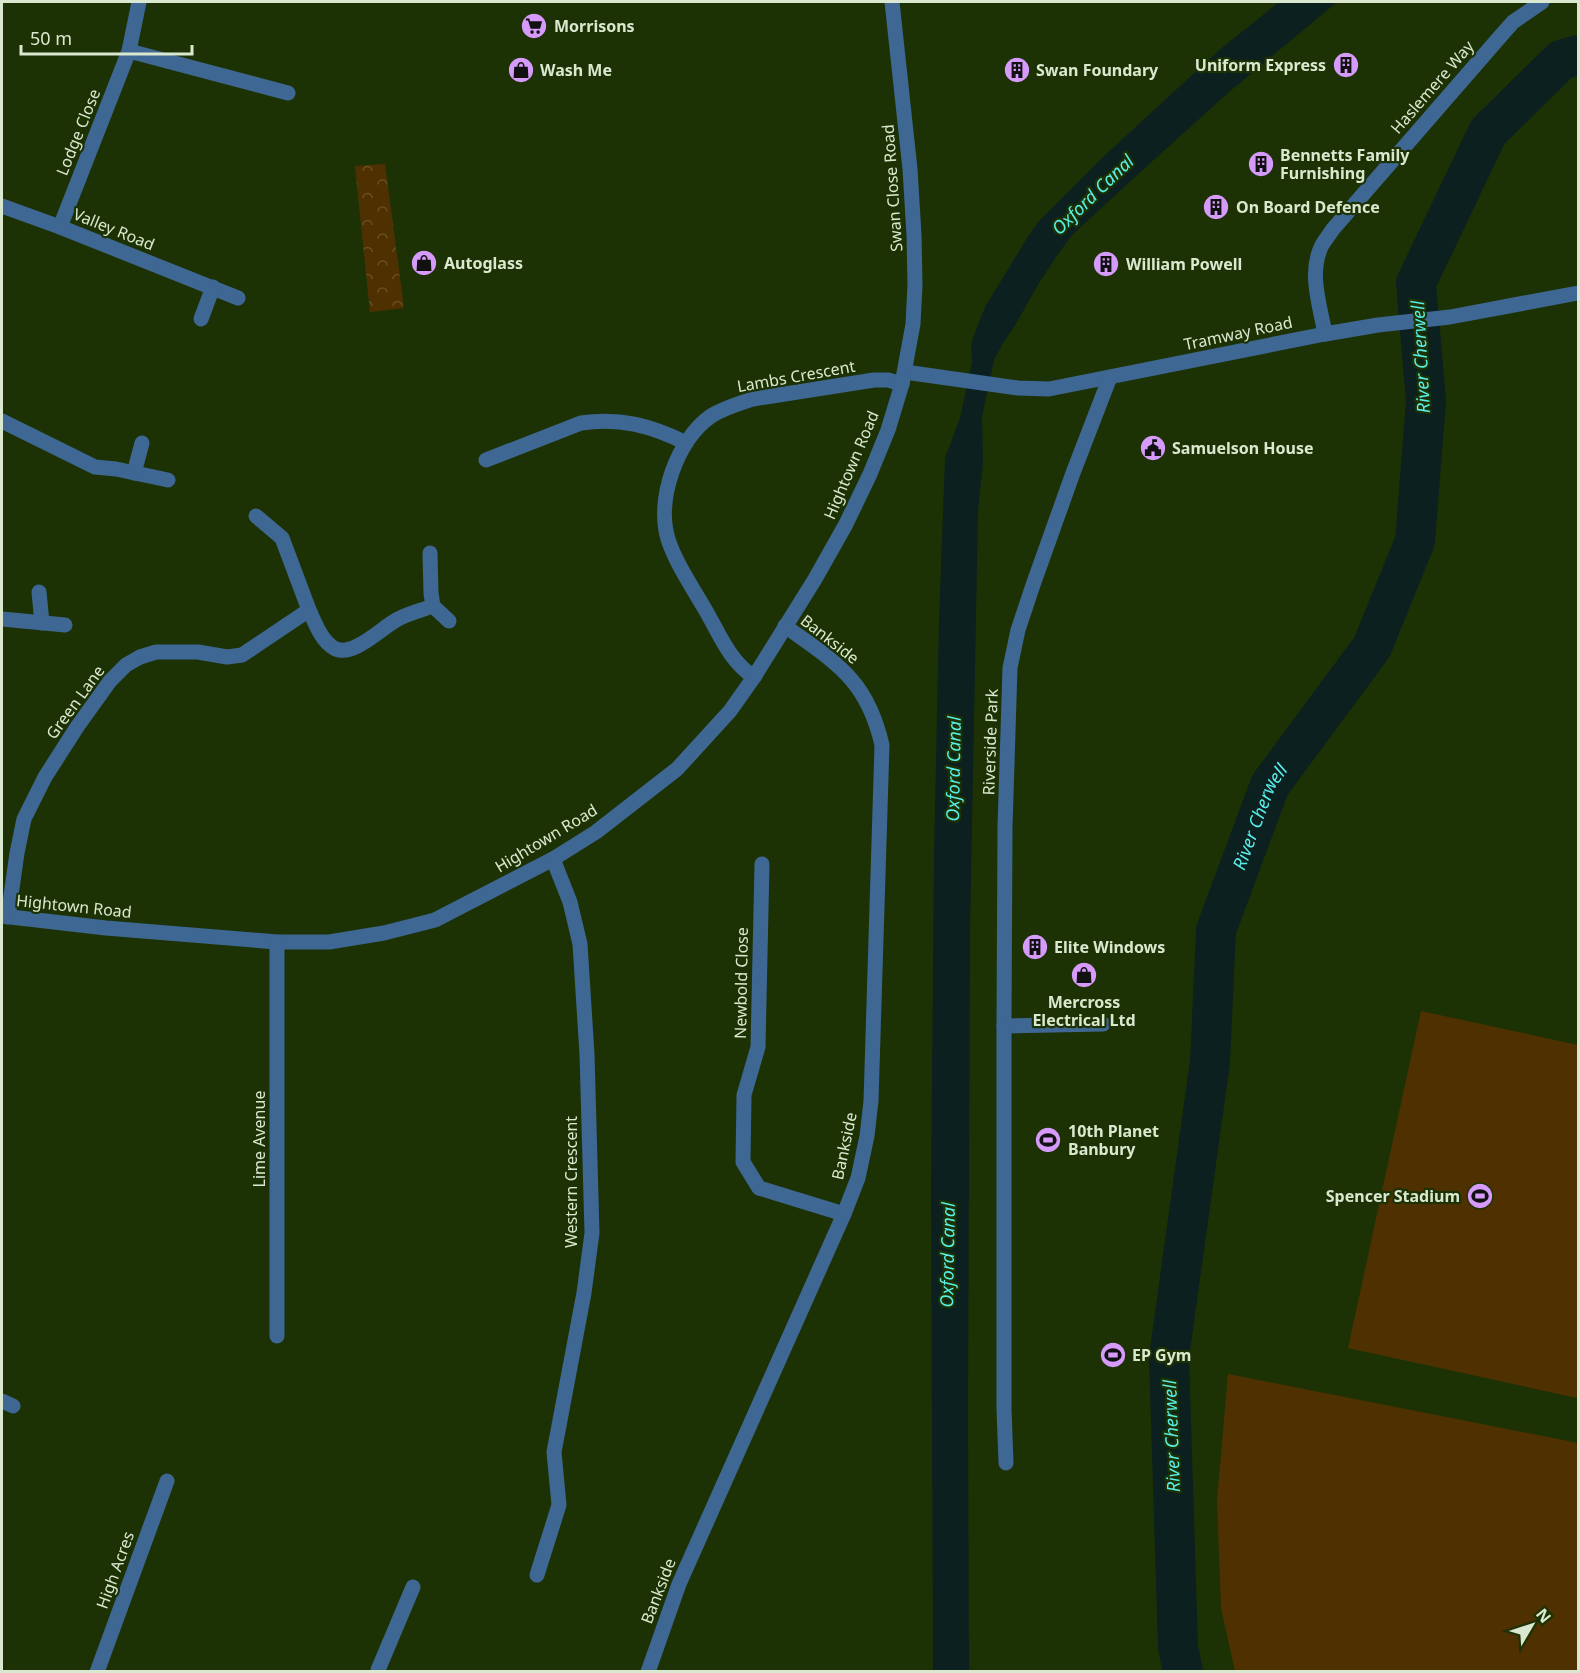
<svg xmlns="http://www.w3.org/2000/svg" width="1580" height="1673" font-family="'Noto Sans',sans-serif">
  <defs>
    <pattern id="park-crowns" width="20" height="18" patternUnits="userSpaceOnUse" patternTransform="scale(1.5)"><rect width="20" height="18" fill="#4f3101"/><path d="M2 6a3 3 0 1 1 6 0M12 15a3 3 0 1 1 6 0" fill="none" stroke="#684f25"/></pattern>
  </defs>
  <rect width="100%" height="100%" fill="#1d3204"/>
  <!-- grass -->
  <g fill="#4f3101">
    <polygon points="1421,1011 1578,1045 1577,1398 1348,1348"/>
    <polygon points="1228,1374 1578,1443 1578,1671 1235,1671 1221,1608 1217,1500"/>
  </g>
  <!-- park -->
  <polygon fill="url(#park-crowns)" points="385,164 404,308 370,312 355,166"/>
  <!-- water -->
  <polygon fill="#0c201f" points="1279,2 1337,2 1229,92 1146,167 1072,235 1056,257 1039,283 1014,327 1003,343 994,360 982,417 983,463 978,511 970,931 968,1410 969,1671 933,1672 931,1187 934,855 939,620 945,458 960,418 972,362 971,347 973,338 985,307 1029,235 1040,220 1101,159 1167,98 1223,47"/>
  <g fill="none" stroke-linecap="round" stroke-linejoin="round">
    <!-- river -->
    <path stroke="#0c201f" stroke-width="40" id="s1" d="M1183 1672 1178 1647 1169 1357 1210 1062 1216 930 1270 785 1372 647 1415 541 1426 401 1416 283 1488 132 1561 60 1578 55"/>
    <!-- minor -->
    <g stroke="#3e6793" stroke-width="15">
      <polyline points="129,51 288,93"/>
      <polyline points="2,206 60,227 238,298"/>
      <polyline points="60,227 129,51 139,2"/>
      <polyline points="201,319 213,287"/>
      <path d="M1325 334C1320 305 1308 273 1322 245 1325 240 1329 235 1333 229L1498 39 1513 22 1542 2"/>
      <polyline points="905,372 1018,388 1049,389 1325,334 1378,325 1450,317 1578,293"/>
      <polyline points="2,421 95,467 116,469 168,480"/>
      <path d="M486 460 581 423C620 417 652 426 686 443"/>
      <polyline points="134,473 142,443"/>
      <polyline points="256,516 282,538 309,610"/>
      <polyline points="430,553 431,593 433,606"/>
      <polyline points="39,592 42,623"/>
      <polyline points="2,619 65,625"/>
      <path d="M754 677C730 662 720 635 706 611 693 588 676 564 668 539 656 499 677 440 711 416 724 408 738 404 753 399L874 380H888L902 384"/>
      <polyline points="762,864 758,1047 744,1095 743,1162 759,1188 844,1214"/>
      <polyline points="2,916 106,928 277,942 329,942 384,933 435,920 553,859 596,832 677,769 730,711 754,677 815,579 846,524 870,474 888,430 902,384 913,324 915,285 914,235 910,169 892,2"/>
      <path d="M8 917 17 853 24 819 45 777 77 727 110 681 126 665 140 657 156 652H198L227 657 242 655 309 610C315 622 321 641 334 648 352 659 382 627 398 619 409 613 422 610 433 606L449 621"/>
      <polyline points="1103,1024 1004,1026 1005,827 1010,668 1018,630 1033,585 1073,473 1110,377"/>
      <polyline points="1004,1026 1004,1409 1006,1463"/>
      <polyline points="277,1336 277,942"/>
      <polyline points="2,1401 13,1406"/>
      <polyline points="537,1575 559,1505 554,1452 584,1293 592,1233 587,1054 580,944 570,902 553,859"/>
      <polyline points="378,1670 413,1587"/>
      <polyline points="97,1672 167,1481"/>
      <path d="M648 1672 679 1584 844 1214 858 1178 867 1136 871 1101 882 745C867 679 836 663 785 626"/>
    </g>
  </g>
  <!-- icons -->
  <defs>
    <g id="supermarket-disc" transform="scale(1.35)"><circle r="9.5" fill="#d69bfa" stroke="#1d3204"/><path d="M-6-5.5h2.5l.6 2H6L4.5 2H-2.5L-4.4-4H-6ZM-1.5 3.2a1.3 1.3 0 1 0 .1 0ZM3 3.2a1.3 1.3 0 1 0 .1 0Z" fill="#111"/></g>
    <g id="building-disc" transform="scale(1.35)"><circle r="9.5" fill="#d69bfa" stroke="#1d3204"/><path d="M-4-6H4V6H1V3H-1V6H-4ZM-2.5-4.3h1.7v1.8h-1.7ZM.8-4.3h1.7v1.8H.8ZM-2.5-1h1.7V.8h-1.7ZM.8-1h1.7V.8H.8Z" fill="#111"/></g>
    <g id="shop-disc" transform="scale(1.35)"><circle r="9.5" fill="#d69bfa" stroke="#1d3204"/><path d="M-5-2.5h2.3a2.7 3.5 0 0 1 5.4 0H5L5.5 6h-11ZM-1.5-2.5h3a1.5 2.3 0 0 0-3 0Z" fill="#111"/></g>
    <g id="civic-disc" transform="scale(1.35)"><circle r="9.5" fill="#d69bfa" stroke="#1d3204"/><path d="M-.6-6.5H3V-4.5H.6V-3L4-1V1h2V6H-6V1h2V-1L-.6-3ZM-1.2 2.5V6h2.4V2.5Z" fill="#111"/></g>
    <g id="stadium-disc" transform="scale(1.35)"><circle r="9.5" fill="#d69bfa" stroke="#1d3204"/><path d="M0-5a6.5 5 0 1 0 0 10a6.5 5 0 1 0 0-10ZM-3.5-1.8h7v3.6h-7Z" fill="#111"/></g>
  </defs>
  <g fill-rule="evenodd">
    <use href="#supermarket-disc" x="534" y="26"/>
    <use href="#building-disc" x="1346" y="65"/>
    <use href="#shop-disc" x="521" y="70"/>
    <use href="#building-disc" x="1017" y="70"/>
    <use href="#building-disc" x="1261" y="164"/>
    <use href="#building-disc" x="1216" y="207"/>
    <use href="#shop-disc" x="424" y="263"/>
    <use href="#building-disc" x="1106" y="264"/>
    <use href="#civic-disc" x="1153" y="448"/>
    <use href="#building-disc" x="1035" y="947"/>
    <use href="#shop-disc" x="1084" y="975"/>
    <use href="#stadium-disc" x="1048" y="1140"/>
    <use href="#stadium-disc" x="1480" y="1196"/>
    <use href="#stadium-disc" x="1113" y="1355"/>
  </g>
  <g text-anchor="middle" stroke-width="4.5" stroke-linejoin="round" paint-order="stroke">
    <!-- poi labels -->
    <g font-size="16" font-weight="bold" fill="#dae8cf" stroke="#1d3204" text-anchor="start">
      <text x="554" y="32">Morrisons</text>
      <text x="1326" y="71" text-anchor="end">Uniform Express</text>
      <text x="540" y="76">Wash Me</text>
      <text x="1036" y="76">Swan Foundary</text>
      <text x="1280" y="161">Bennetts Family<tspan x="1280" dy="18">Furnishing</tspan></text>
      <text x="1236" y="213">On Board Defence</text>
      <text x="444" y="269">Autoglass</text>
      <text x="1126" y="270">William Powell</text>
      <text x="1172" y="454">Samuelson House</text>
      <text x="1054" y="953">Elite Windows</text>
      <text x="1084" y="1008" text-anchor="middle">Mercross<tspan x="1084" dy="18">Electrical Ltd</tspan></text>
      <text x="1068" y="1137">10th Planet<tspan x="1068" dy="18">Banbury</tspan></text>
      <text x="1460" y="1202" text-anchor="end">Spencer Stadium</text>
      <text x="1132" y="1361">EP Gym</text>
    </g>
    <!-- street labels -->
    <g font-size="16" fill="#dae8cf" stroke="#1d3204">
      <text transform="translate(1432 87) rotate(-49)" y="6">Haslemere Way</text>
      <text transform="translate(78 132) rotate(-68)" y="6">Lodge Close</text>
      <text transform="translate(892 188) rotate(-94)" y="6">Swan Close Road</text>
      <text transform="translate(114 229) rotate(22)" y="6">Valley Road</text>
      <text transform="translate(1238 333) rotate(-12)" y="6">Tramway Road</text>
      <text transform="translate(796 376) rotate(-10)" y="6">Lambs Crescent</text>
      <text transform="translate(851 465) rotate(-67)" y="6">Hightown Road</text>
      <text transform="translate(830 639) rotate(38)" y="6">Bankside</text>
      <text transform="translate(75 702) rotate(-54)" y="6">Green Lane</text>
      <text transform="translate(990 742) rotate(-88)" y="6">Riverside Park</text>
      <text transform="translate(546 838) rotate(-31)" y="6">Hightown Road</text>
      <text transform="translate(74 906) rotate(6)" y="6">Hightown Road</text>
      <text transform="translate(741 983) rotate(-89)" y="6">Newbold Close</text>
      <text transform="translate(259 1139) rotate(-90)" y="6">Lime Avenue</text>
      <text transform="translate(844 1146) rotate(-78)" y="6">Bankside</text>
      <text transform="translate(571 1182) rotate(-90)" y="6">Western Crescent</text>
      <text transform="translate(115 1570) rotate(-70)" y="6">High Acres</text>
      <text transform="translate(658 1591) rotate(-69)" y="6">Bankside</text>
    </g>
    <!-- water labels -->
    <g font-size="18" font-style="italic" fill="#57efea" stroke="#1d3204">
      <text transform="translate(1093 195) rotate(-44)" y="6">Oxford Canal</text>
      <text transform="translate(1421 357) rotate(-93)" y="6">River Cherwell</text>
      <text transform="translate(954 769) rotate(-89)" y="6">Oxford Canal</text>
      <text dy="6" stroke="none"><textPath href="#s1" startOffset="867">River Cherwell</textPath></text>
      <text transform="translate(948 1255) rotate(-89)" y="6">Oxford Canal</text>
      <text transform="translate(1172 1436) rotate(-92)" y="6">River Cherwell</text>
    </g>
  </g>
  <!-- border -->
  <rect width="1580" height="1673" fill="none" stroke="#dae8cf" stroke-width="6"/>
  <!-- north arrow -->
  <g transform="translate(1532 1625) rotate(51)" stroke="#1d3204" stroke-width="4.5" paint-order="stroke">
  <path d="M0-4.5L10 22L0 15L-10 22Z" fill="#dae8cf"/>
  <text y="-9" font-size="16" font-weight="bold" text-anchor="middle" fill="#dae8cf">N</text>
  </g>
  <!-- scale -->
  <path d="M21 45v9h171v-9" fill="none" stroke="#dae8cf" stroke-width="3"/>
  <text x="30" y="45" font-size="18" fill="#dae8cf" stroke="#1d3204" stroke-width="4.5" paint-order="stroke">50 m</text>
</svg>
